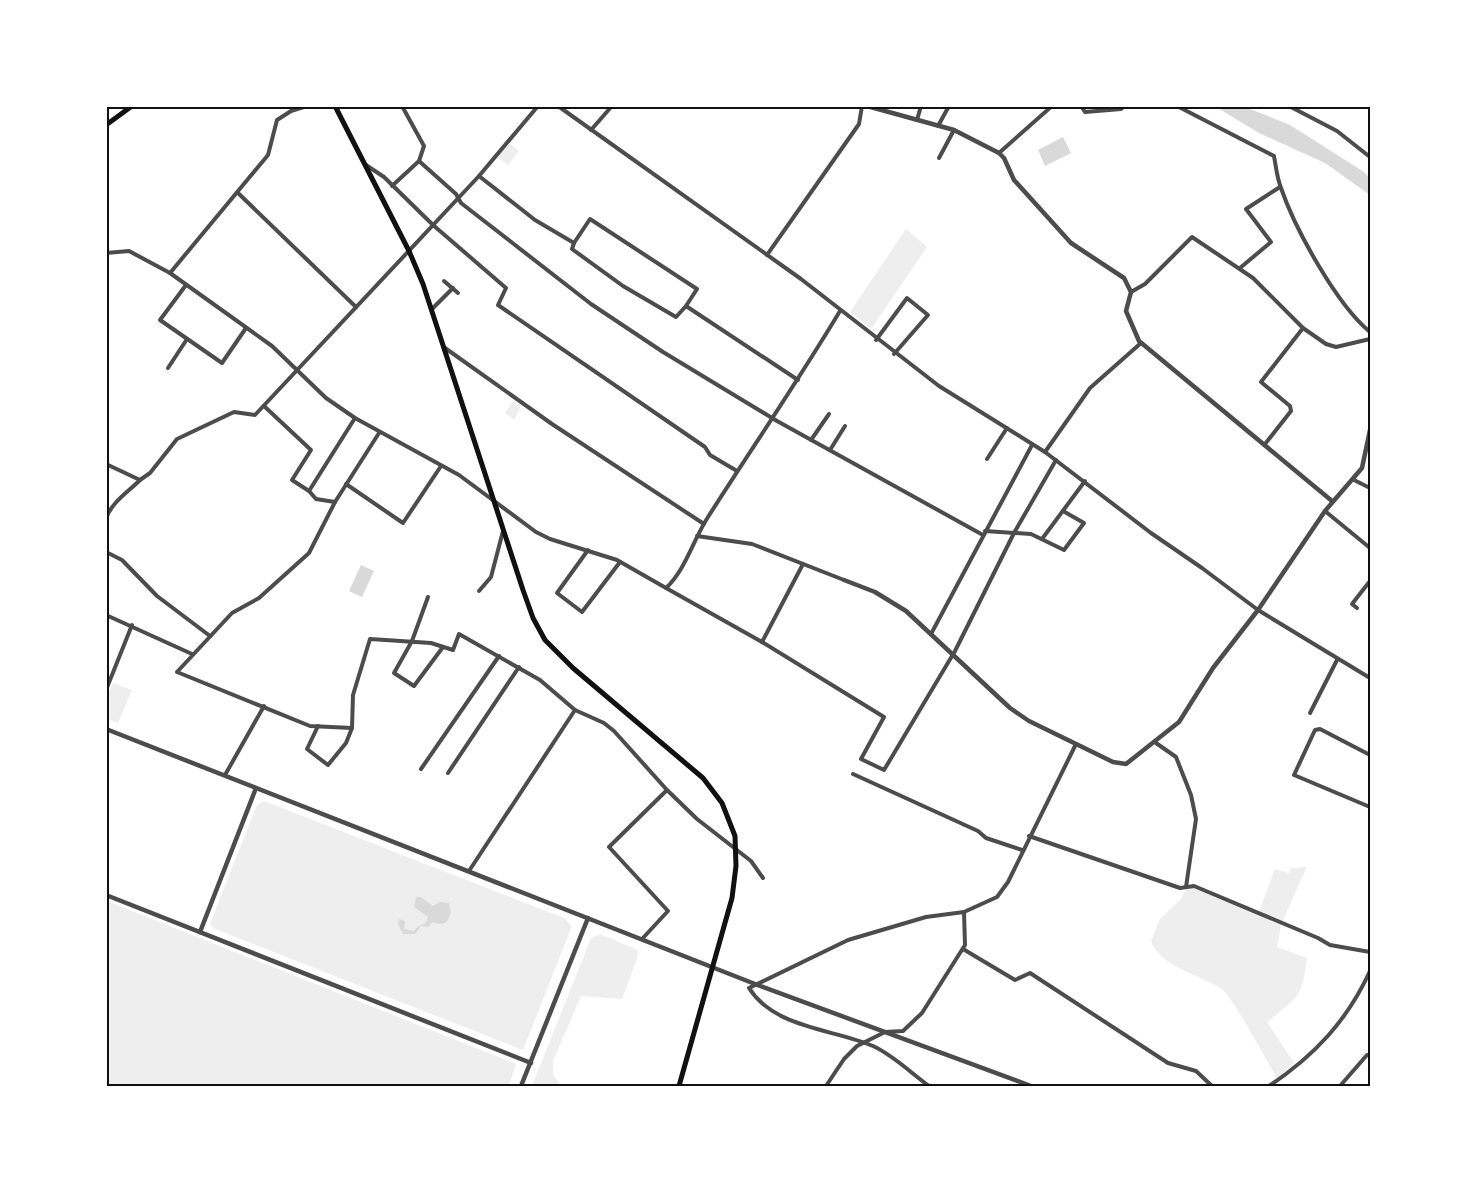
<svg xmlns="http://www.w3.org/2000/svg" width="1477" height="1193" font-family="'Noto Sans',sans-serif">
  <rect width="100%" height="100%" fill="#fff"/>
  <!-- green -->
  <g fill="#eee">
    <polygon points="510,144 519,151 508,165 496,156 505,145"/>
    <polygon points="906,229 927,247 871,329 850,312"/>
    <polygon points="513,401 521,406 514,420 505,413"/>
    <polygon points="113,683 132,690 118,723 107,719 107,698"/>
    <polygon points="264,801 564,918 572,926 523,1050 213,928 210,924 257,805"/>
    <polygon points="1307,867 1282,922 1259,912 1275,869 1289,873 1291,868"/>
    <path d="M1193 888 1281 925 1277 947 1307 958C1302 998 1298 997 1267 1022L1294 1063 1277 1078C1268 1063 1232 997 1223 990 1201 974 1161 968 1151 941L1160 919 1181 899 1186 889Z"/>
    <polygon points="107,901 516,1064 509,1086 107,1086"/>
    <polygon points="600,934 638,950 637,959 622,999 581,996 553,1061 553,1075 561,1086 532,1086 591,938"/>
  </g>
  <!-- water -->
  <g fill="#d9d9d9">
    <polygon points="1216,107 1245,107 1290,125 1364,172 1370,178 1370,195 1325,163 1259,133"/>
    <polygon points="1063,137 1071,153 1045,166 1038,150"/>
    <polygon points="361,565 374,571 362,597 349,591"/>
    <path d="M416 897H421L433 906 440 902 449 903C453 915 448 929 433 922L428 927 421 926 415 934H403L398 924 399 919 405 921 404 929 414 931 417 927 426 923 428 917 414 907Z"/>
  </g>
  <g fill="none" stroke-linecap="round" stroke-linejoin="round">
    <!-- minor -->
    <g stroke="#4c4c4c" stroke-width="4">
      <polyline points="558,106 801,279 939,386 1045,452 1151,533 1202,568 1258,610 1370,678"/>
      <polyline points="1081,106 1085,112 1121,109 1124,106"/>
      <path d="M1177 106 1274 156C1276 167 1277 178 1281 188 1295 229 1337 305 1370 332"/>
      <polyline points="1289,106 1337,131 1370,157"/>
      <polyline points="917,120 921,106"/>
      <polyline points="938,126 949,106"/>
      <polyline points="591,130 612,106"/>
      <polyline points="999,153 1052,106"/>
      <polyline points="939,158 954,130"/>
      <polyline points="419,161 456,194 461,203 591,304 663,352 777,421 983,535"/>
      <polyline points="366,165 384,177 433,225 506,288 498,305 705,447 710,455 737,471"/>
      <polyline points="479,176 535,220 574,243 572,249 623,286 676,317 686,306 798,380"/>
      <polyline points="392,186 419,161 424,146 402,106"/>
      <polyline points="238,193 356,307"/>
      <polyline points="574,243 590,219 697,289 686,306"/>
      <path d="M106 253 129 251 170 273 272 346 326 398 355 418 459 475 536 532 550 539 617 560 666 588C686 569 693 540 708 517 752 448 798 381 840 311"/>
      <polyline points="767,255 859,124 862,106"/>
      <polyline points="1240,268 1271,242 1246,209 1280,187"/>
      <polyline points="170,273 268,155 277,120 291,111 307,106"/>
      <polyline points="444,281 458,293"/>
      <polyline points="186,285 160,320 222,363 246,328"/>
      <polyline points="1131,292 1145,284 1192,237 1253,278 1303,328 1326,344 1336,347 1370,339"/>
      <polyline points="432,309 453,288"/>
      <polyline points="876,340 907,298 928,315 894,354"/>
      <polyline points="445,348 552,424 704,524"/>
      <polyline points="168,368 187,339"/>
      <polyline points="264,406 311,450 292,480 309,491 316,499 335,502"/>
      <polyline points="811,440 829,414"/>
      <polyline points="1265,444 1291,411 1290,406 1261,382 1303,328"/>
      <polyline points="830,450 845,426"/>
      <polyline points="1045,452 1090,388 1141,343"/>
      <polyline points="987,459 1007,428"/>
      <polyline points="106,464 140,480 150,473 177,439 234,412 255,415 479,176 538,106"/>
      <polyline points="1354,480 1370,488"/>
      <polyline points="346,484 403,523 441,466"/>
      <polyline points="309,491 355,418"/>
      <polyline points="1325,511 1370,548"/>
      <path d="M106 518C113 501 127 493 140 480"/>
      <polyline points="985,531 1031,534 1064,550 1084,523 1063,511"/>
      <polyline points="697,536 752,544 844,580"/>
      <polyline points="1042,539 1085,481"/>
      <polyline points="588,550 557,593 582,612 620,562"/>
      <polyline points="106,552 122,560 157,596 210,636"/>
      <polyline points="666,588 762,642 884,717 861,759 884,770 955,651 1014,533 1056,460"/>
      <polyline points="479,591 491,577 503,531"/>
      <polyline points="428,597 412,641 394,673 414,686 443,647"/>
      <polyline points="1357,608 1352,604 1370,581"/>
      <polyline points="106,615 192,654"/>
      <polyline points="931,634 1032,445"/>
      <polyline points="762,642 803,564"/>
      <polyline points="106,690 132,625"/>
      <polyline points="1310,713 1337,660"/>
      <polyline points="318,726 307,749 328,765 346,743 352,728 353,695 370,639 431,643 453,650 459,634 540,680 575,710 604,723 614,731 667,790 609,847 668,911 642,939"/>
      <polyline points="352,728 310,726 177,672 232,613 259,598 309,553 335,502 379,433"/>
      <polyline points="1156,743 1176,757 1191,795 1196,819 1186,887"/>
      <polyline points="1370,755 1320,729 1315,730 1294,775 1370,807"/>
      <polyline points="421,769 499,656"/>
      <polyline points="448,773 519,667"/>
      <polyline points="853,774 978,831 986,838 1022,850"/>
      <polyline points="225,775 264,706"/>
      <polyline points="667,790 697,819 751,861 763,878"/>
      <polyline points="1029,836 1180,888 1194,886 1318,938 1330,945 1370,952"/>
      <polyline points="469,871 575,710"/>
      <polyline points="963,949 1015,980 1030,973 1168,1063 1196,1071 1212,1086"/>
      <polyline points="826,1086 844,1059 857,1046 885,1032 903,1031 922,1013 965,945 964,912"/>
      <path d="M929 1086C911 1073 893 1055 873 1046 833 1029 774 1028 749 988L848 940 926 917 964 912 997 897 1008 882 1076 744"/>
      <path d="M1269 1086C1314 1056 1347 1021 1370 971"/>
      <polyline points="1340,1086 1367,1055 1370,1055"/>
    </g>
    <!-- tertiary -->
    <g stroke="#4c4c4c" stroke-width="4.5">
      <polyline points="867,106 954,130 999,153 1004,158 1014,180 1071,243 1124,278 1131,292 1126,311 1139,341 1332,501"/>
      <polyline points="844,580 875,592 906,611 1010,708 1029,721 1113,762 1126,764 1179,722 1213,668 1258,610 1325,511 1362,468 1370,430"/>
      <polyline points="106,729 755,984 1031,1086"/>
      <polyline points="106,895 531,1063"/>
      <polyline points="200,932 256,788"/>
      <polyline points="521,1086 588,918"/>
    </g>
    <!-- primary -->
    <g stroke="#111" stroke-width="5">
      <polyline points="335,106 409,251 423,284 523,590 533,618 545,640 573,668 703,778 722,803 735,836 736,866 732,898 679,1086"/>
      <polyline points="106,125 132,106"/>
    </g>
  </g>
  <!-- border -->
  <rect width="1477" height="1193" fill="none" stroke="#ffffff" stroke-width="216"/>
  <rect x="108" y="108" width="1261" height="977" fill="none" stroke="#111" stroke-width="2"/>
</svg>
